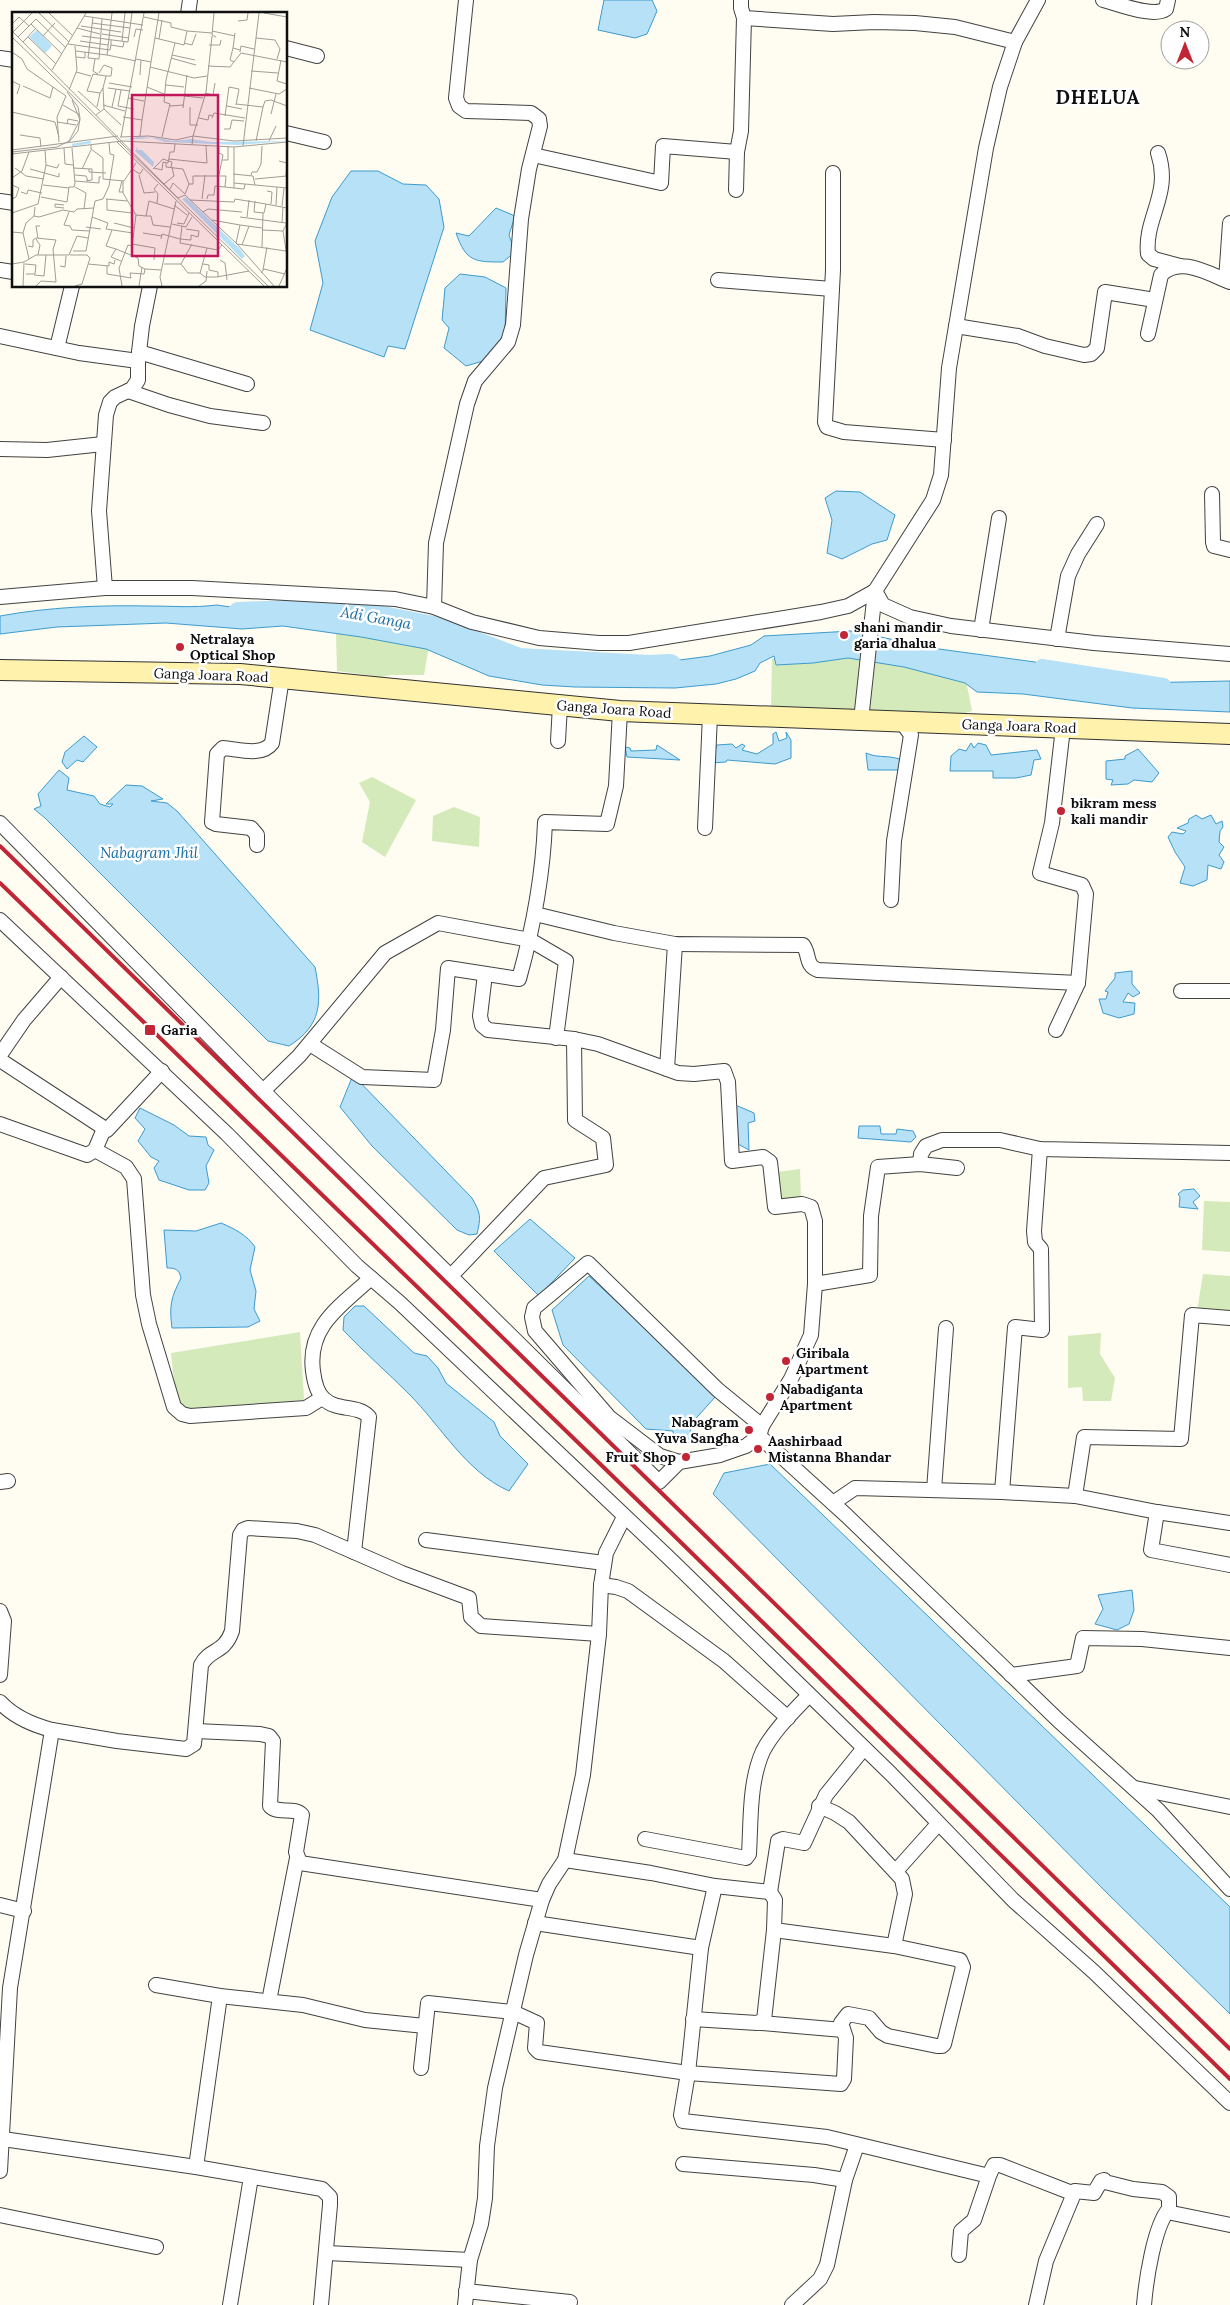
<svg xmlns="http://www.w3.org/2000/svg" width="1230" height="2305" font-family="Lora,serif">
  <rect width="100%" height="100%" fill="#fffcf1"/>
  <!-- green -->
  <g fill="#d5eaba">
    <polygon points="336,633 429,646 424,675 391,675 381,677 337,671"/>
    <polygon points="825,646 965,675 972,711 952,717 771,710 772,659"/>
    <polygon points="372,777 416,800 385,857 362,842 370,802 359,783"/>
    <polygon points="454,807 480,817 479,847 432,841 433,816"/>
    <polygon points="800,1169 801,1202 777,1205 770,1173"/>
    <polygon points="1204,1201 1230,1202 1230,1252 1202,1250"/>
    <polygon points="1203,1274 1230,1276 1230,1314 1197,1311"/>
    <polygon points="300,1332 304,1400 177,1410 171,1353"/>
    <polygon points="1101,1333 1100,1354 1115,1378 1111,1401 1083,1401 1082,1387 1068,1388 1068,1336"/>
  </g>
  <!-- water -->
  <g fill="#b6e1f6" stroke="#3d9bcd">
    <polygon points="604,0 652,0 657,11 647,34 635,38 598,30"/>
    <polygon points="351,171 378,171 403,184 426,185 439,199 444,227 405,349 388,346 384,357 310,330 323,283 315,241 332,197"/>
    <path d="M496 208 515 216 509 235 515 252 503 262C475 262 466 262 456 233L469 236Z"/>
    <polygon points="460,274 485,277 506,288 505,335 490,359 466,366 444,348 449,328 442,320 445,288"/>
    <polygon points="836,491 860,492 895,515 887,540 872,544 842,559 827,553 832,520 825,498"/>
    <path d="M217 605 286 615 310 613 359 616 446 635 528 660 580 667 634 666 710 656 751 645 764 636 851 631 939 649 1035 662 1082 676 1136 683 1230 681V712L1132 708 1023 694 977 692 965 683 904 667 848 658 813 663 776 665 774 656 760 663 755 671 736 679 716 684 675 688 575 687 542 685 489 676 426 649 361 637 283 626 242 629 166 623 57 627 0 634V616C49 607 99 605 149 606 174 606 192 608 217 605Z"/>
    <polygon points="776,732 779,741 787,738 786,732 791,740 791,758 775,764 727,760 726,762 711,763 717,745 732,744 736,748 742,744 745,746 742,750 757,754 773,744 773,734"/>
    <polygon points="84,736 97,747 83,762 77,760 67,769 62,762 65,752"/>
    <polygon points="971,743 974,748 978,743 986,745 991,755 1037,750 1041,759 1034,760 1031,775 1016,778 993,778 993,771 950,771 951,756 959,749 966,751"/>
    <polygon points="657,745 680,760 627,757 625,747 630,748 631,751 656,750"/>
    <polygon points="1138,749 1159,773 1152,782 1134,780 1128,784 1111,785 1113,780 1106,779 1106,761 1125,759 1125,756"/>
    <path d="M866 753C879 759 891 754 904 761L902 770H868Z"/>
    <path d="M59 770 69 778 67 790 94 796 100 804 110 807 113 804H106L126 785 142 786 163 799 151 801 167 803 177 811 315 967C322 1002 322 1025 289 1046L268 1041 45 818 34 809 41 806 38 794Z"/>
    <polygon points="1196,815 1202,819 1211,815 1216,824 1222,821 1223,827 1220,831 1219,842 1224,847 1219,855 1224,862 1221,869 1208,865 1207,880 1193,886 1180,883 1185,867 1175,852 1168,837 1172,832 1183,834 1186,831 1177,828 1188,823 1189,819"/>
    <polygon points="1132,971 1132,984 1140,993 1133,997 1128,993 1123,1002 1135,1003 1134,1014 1119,1018 1103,1013 1099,999 1106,999 1108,992 1105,991 1115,978 1115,973"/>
    <path d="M353 1075 472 1198C481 1214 481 1217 477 1234L469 1235 457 1230 372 1146 340 1107Z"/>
    <polygon points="738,1106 754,1113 755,1121 748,1123 749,1150 732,1141 732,1109"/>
    <polygon points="140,1108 174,1125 189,1136 206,1137 208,1145 214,1150 206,1166 209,1183 205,1190 189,1190 159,1180 154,1168 159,1161 151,1157 138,1141 145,1129 135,1118"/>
    <polygon points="859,1126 880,1126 881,1134 896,1134 897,1129 913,1131 916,1137 911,1142 858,1138"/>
    <polygon points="1194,1189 1200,1196 1193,1202 1198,1209 1179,1207 1180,1197 1178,1194 1183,1190"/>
    <polygon points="530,1219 575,1258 539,1296 494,1251"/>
    <path d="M221 1223C235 1229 247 1235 255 1247L250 1270 256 1291 254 1309 260 1321 248 1327 172 1328C169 1305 171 1298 181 1278 179 1269 175 1268 167 1268L164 1230 196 1231Z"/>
    <polygon points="589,1276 717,1395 689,1426 695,1442 674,1442 673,1431 646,1429 563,1345 552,1310"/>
    <path d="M355 1306H364L414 1353 427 1356 438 1368 446 1383 494 1422 500 1436 528 1464 509 1491C466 1472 441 1426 409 1394 387 1372 364 1352 343 1330L344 1317Z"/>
    <polygon points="770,1464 1230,1907 1230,2014 1109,1895 713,1494 724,1473"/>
    <polygon points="1132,1590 1134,1610 1129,1624 1117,1630 1095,1624 1103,1609 1098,1595"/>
  </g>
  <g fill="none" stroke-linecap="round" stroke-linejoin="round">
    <!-- canal -->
    <polyline stroke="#b6e1f6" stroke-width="14" points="1042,666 1164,685"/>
    <!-- river -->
    <polyline stroke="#b6e1f6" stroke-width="24" points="239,614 342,610 438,629 519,660 649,667 670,666"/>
    <!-- street casing -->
    <g stroke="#424242" stroke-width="16">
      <g id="street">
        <path d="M1103 0C1119 4 1153 18 1166 9L1168 0"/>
        <polyline points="188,14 190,0"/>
        <polyline points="744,18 833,24 874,22 915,23 955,27 1015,42"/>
        <polyline points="286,48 317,56"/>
        <polyline points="0,58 14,60"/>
        <polyline points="286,133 324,142"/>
        <path d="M1158 153C1172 194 1144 218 1148 254L1154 259 1180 266"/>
        <polyline points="533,155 661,183 663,146 737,152"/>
        <polyline points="833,173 833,270 825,422 827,427 844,432 944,440"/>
        <polyline points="736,190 737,152 741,131 744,18 741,8 741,0"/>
        <polyline points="0,201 14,203"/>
        <polyline points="0,270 13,272"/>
        <polyline points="718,280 832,289"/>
        <polyline points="1226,280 1230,223"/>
        <polyline points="956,326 1018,336 1045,346 1084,355 1091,354 1097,348 1105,292 1155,300"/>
        <path d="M1148 334 1161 275C1179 255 1209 274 1230 282"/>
        <polyline points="0,336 79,353 138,361 138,380 132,389 115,397 110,402 106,415 99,511 105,588"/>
        <polyline points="57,348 72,286"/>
        <polyline points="139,352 247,384"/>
        <polyline points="138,361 142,326 150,286"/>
        <polyline points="128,391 169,405 210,416 263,423"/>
        <polyline points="0,449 47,450 103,444"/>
        <polyline points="1212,494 1213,542 1214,546 1230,550"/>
        <polyline points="875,591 883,605 910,617 951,626 1094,643 1230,654"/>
        <polyline points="0,597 105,588 192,588 395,599 434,607 472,622 539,638 599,643 629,643 821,612 848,606 875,591 933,500 941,475 949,368 986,148 1000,87 1015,42 1038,0"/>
        <polyline points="434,607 436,543 467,404 475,381 508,342 513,325 521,219 529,169 540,126 539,119 531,113 466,111 459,106 456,98 466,0"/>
        <polyline points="981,630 999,518"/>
        <polyline points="1057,639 1068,576 1078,554 1097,524"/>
        <polyline points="861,720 875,591"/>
        <polyline points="558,741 560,705"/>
        <polyline points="0,823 263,1091 659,1482 679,1462 720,1455 746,1446 759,1436 847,1516 1059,1721 1158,1810 1230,1889"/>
        <polyline points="705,828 710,715"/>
        <path d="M257 845V835L251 828 216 824 212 822 217 754 223 748C238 749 262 757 272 743L282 678"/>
        <polyline points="891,900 894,841 911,735 901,721"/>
        <path d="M535 914 614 933 675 944 803 945C810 954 805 966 818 970L1078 983 1086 894 1082 885 1040 873 1052 823 1063 728"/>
        <polyline points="0,920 227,1134 357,1266 400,1303 669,1558 891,1774 1013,1900 1094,1972 1230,2103"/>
        <polyline points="485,974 480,1016 482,1025 488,1030 574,1039 598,1044 678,1073 694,1074 724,1071 728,1082 732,1161 763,1157 770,1162 775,1207 802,1204 811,1207 815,1221 815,1284"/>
        <polyline points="1181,991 1230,991"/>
        <polyline points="1056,1030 1078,983"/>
        <path d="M310 1044 362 1077 434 1080 443 1030 448 968 519 979C534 925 543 877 545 822L607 824 616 786 620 711"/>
        <polyline points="0,1055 24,1020 61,977"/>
        <polyline points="0,1060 107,1130 162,1071"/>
        <polyline points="667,1069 675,944"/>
        <polyline points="263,1091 299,1056 385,953 438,923 530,940 566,961 556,1038"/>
        <polyline points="0,1124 87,1155 95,1150 104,1129"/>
        <polyline points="95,1150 126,1167 134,1179 143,1295 149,1324 174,1407 182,1414 190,1416 306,1408 322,1398"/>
        <polyline points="920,1164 921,1154 926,1146 942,1140 1000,1140 1040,1149 1230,1153"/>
        <polyline points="450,1277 544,1178 606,1165 603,1138 575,1120 574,1039"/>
        <polyline points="760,1433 762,1426 791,1379 811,1335 815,1284 870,1275 871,1216 878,1167 920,1164 957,1168"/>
        <polyline points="679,1462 660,1456 609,1417 535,1331 532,1317 534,1308 588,1263 718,1390 762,1426"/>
        <polyline points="0,1482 8,1481"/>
        <polyline points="934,1490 946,1328"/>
        <polyline points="1002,1492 1015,1327 1042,1330 1041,1249 1035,1242 1034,1231 1040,1149"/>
        <polyline points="1075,1496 1084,1437 1181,1439 1192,1315 1230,1318"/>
        <polyline points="833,1503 855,1488 1002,1492 1075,1496 1157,1512 1230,1523"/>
        <polyline points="1157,1512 1151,1550 1230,1565"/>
        <polyline points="426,1540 604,1563"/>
        <path d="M354 1552 369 1417C358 1404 338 1412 324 1399 317 1393 314 1379 313 1371 307 1326 341 1306 371 1278"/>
        <polyline points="601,1585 616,1587 628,1591 724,1661 788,1718"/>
        <polyline points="0,1611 4,1621 0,1675"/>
        <polyline points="1011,1675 1077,1666 1083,1638 1142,1639 1230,1648"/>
        <path d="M0 1702C13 1716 33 1725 52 1730L10 1988 0 2171"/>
        <path d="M52 1730 117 1741 186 1749 194 1744 201 1665C210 1648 224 1654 232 1631L240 1535 243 1530 248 1528 297 1531 315 1535 402 1573 469 1598 471 1617 481 1626 599 1634"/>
        <path d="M196 1731 260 1734 269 1736 273 1741 270 1806C279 1815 294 1806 302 1815L296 1852 300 1863 542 1900"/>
        <polyline points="1135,1788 1230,1807"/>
        <polyline points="819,1806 835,1813 849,1822 902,1879 905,1894 894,1946"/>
        <path d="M645 1839 746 1858 749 1854C751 1821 749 1782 763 1751 774 1730 793 1712 809 1695"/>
        <polyline points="565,1860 651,1873 715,1886 770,1892 778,1841 783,1839 804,1843 826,1795 864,1748"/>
        <polyline points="896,1871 938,1824"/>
        <polyline points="715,1886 701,1948 688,2073 681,2115 683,2121 827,2137 985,2175 990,2173 994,2165 1000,2165 1072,2193"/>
        <polyline points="0,1905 24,1911"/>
        <polyline points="535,1923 701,1948"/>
        <polyline points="156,1985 220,1996 303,2005 365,2020 425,2026"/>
        <polyline points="269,2001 297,1858"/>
        <polyline points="693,2019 757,2023 764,2020 774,1930 775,1900 770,1892"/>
        <polyline points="761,2023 843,2030"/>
        <polyline points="421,2068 428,2003 513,2012 537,2023 535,2048 539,2052 688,2073 841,2084 844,2079 846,2038 841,2023 848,2014 869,2018 881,2032 888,2036 937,2046 942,2046 944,2044 963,1967 960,1960 894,1946 774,1930"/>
        <polyline points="3,2139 196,2167 322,2189 330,2197 330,2205 321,2305"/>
        <polyline points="683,2164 814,2175 845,2180"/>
        <polyline points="196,2167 220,1996"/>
        <polyline points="0,2215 156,2247"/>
        <polyline points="327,2253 470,2260"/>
        <polyline points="959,2255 961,2231 974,2220 990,2173"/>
        <polyline points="466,2291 570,2302"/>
        <polyline points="230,2305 251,2177"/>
        <polyline points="465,2305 470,2260 481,2224 485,2198 487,2146 495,2088 526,1955 542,1900 549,1884 565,1860 583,1775 599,1634 601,1585 606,1553 624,1517"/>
        <polyline points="792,2305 820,2279 827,2265 845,2180 857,2145"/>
        <polyline points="1036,2305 1046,2261 1075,2191 1094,2193 1101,2181 1104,2180 1105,2182 1133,2189 1162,2192 1169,2197 1169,2209 1172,2213 1230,2225"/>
        <path d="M1144 2305C1146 2281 1154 2226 1169 2209"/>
      </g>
    </g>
    <!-- secondary casing -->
    <g stroke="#313131" stroke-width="22">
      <polyline id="secondary" points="0,670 240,674 620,711 1230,734"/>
    </g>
    <!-- street -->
    <use href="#street" stroke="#fff" stroke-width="14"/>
    <!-- secondary -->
    <use href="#secondary" stroke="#fff2ac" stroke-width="20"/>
    <!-- rail -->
    <g stroke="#c02635" stroke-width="4">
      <polyline points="0,846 1230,2049"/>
      <polyline points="0,883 659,1521 1230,2079"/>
    </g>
  </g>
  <!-- markers -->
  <g fill="#c02635" stroke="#fff" stroke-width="2">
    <circle cx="844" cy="635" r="5"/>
    <circle cx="180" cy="647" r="5"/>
    <circle cx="1061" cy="811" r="5"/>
    <rect x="144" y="1024" width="12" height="12" rx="2.5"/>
    <circle cx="786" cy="1361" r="5"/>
    <circle cx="770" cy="1397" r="5"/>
    <circle cx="749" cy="1430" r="5"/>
    <circle cx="758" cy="1449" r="5"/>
    <circle cx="686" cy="1457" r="5"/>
  </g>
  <g text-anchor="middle" stroke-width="5" stroke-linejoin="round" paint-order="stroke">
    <!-- poi labels -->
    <g font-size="14" font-weight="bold" fill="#0f0f0f" stroke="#fff" text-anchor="start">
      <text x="854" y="632">shani mandir<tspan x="854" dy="16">garia dhalua</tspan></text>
      <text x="190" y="644">Netralaya<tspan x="190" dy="16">Optical Shop</tspan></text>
      <text x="1071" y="808">bikram mess<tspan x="1071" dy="16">kali mandir</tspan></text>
      <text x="161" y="1035">Garia</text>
      <text x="796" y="1358">Giribala<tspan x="796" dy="16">Apartment</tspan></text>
      <text x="780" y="1394">Nabadiganta<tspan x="780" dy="16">Apartment</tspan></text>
      <text x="739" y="1427" text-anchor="end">Nabagram<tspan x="739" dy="16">Yuva Sangha</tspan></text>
      <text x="768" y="1446">Aashirbaad<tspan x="768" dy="16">Mistanna Bhandar</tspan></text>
      <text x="676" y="1462" text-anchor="end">Fruit Shop</text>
    </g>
    <!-- street labels -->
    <g font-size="14" fill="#0f0f0f" stroke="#fff">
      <text transform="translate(211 675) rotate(2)" y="5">Ganga Joara Road</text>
      <text transform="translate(614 709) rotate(4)" y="5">Ganga Joara Road</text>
      <text transform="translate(1019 726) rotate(2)" y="5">Ganga Joara Road</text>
    </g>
    <!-- water labels -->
    <g font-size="15" font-style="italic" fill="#176ca2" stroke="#fff">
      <text transform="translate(376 618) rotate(10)" y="5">Adi Ganga</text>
      <text x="149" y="858">Nabagram Jhil</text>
    </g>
    <!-- district labels -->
    <g font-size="19" font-weight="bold" letter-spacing="1" fill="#0f0f0f" stroke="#fff">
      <text x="1098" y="104">DHELUA</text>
    </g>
  </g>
  <!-- overview -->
  <g transform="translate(12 12)">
    <rect width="275" height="275" fill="#fffcf1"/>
    <path d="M25 18 40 34 33 41 17 25ZM126 125 145 126 161 129 179 127 199 130 275 129 226 133 154 130 140 126 111 128ZM126 134 125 138H130L142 150 141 155 123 139ZM174 185 228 237 233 244 230 247 170 187Z" fill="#b6e1f6"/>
    <path fill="none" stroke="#b6e1f6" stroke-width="2.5" d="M60 133 79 130"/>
    <path fill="none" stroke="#9f9d97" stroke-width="1" d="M27 1 57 30M37 1 60 23M100 1 95 43 124 49M202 1 200 23 204 25M252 1 275 5M72 4 131 13M81 5 76 46 87 47 90 7M132 5 159 11V15L175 19 172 33 143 26M226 9 235 8 236 1M80 11 118 16M0 12 7 5 17 14M19 12 50 42M69 14 109 20M65 16 88 22M0 19 166 186 173 183 225 232 274 239M175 19 200 21M200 19 223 24M1 20 20 1M223 21 221 36 228 38M90 22 117 26M31 24 43 11M70 24 116 30 120 1M0 25 256 274M6 25 24 7 54 36M16 25 44 52M122 25 124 17 131 18M244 26 263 28 268 37 265 47M147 27 150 8M99 28V33L111 35 112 30M68 29 96 33M110 29 113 1M11 30 24 16M172 31 180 33 184 22M56 32 98 38 99 33M197 33H208L209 28M221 36 218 48 222 50M64 39 95 43M0 40 10 47 15 57 54 84 45 105 47 130M228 40 229 34 242 37M160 43 183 48M64 45 73 46V40M159 46 184 53M83 47 81 59 86 62M124 47 139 50 130 108M269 48 265 69 275 72M139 50 147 1M196 54 218 55 229 41 275 50M138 55 182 66 195 64M40 58 74 1M239 59 266 61M64 60 79 64M87 61 92 53 100 56 99 64H94M128 63 129 48M0 69 8 73 5 82M97 71 120 75M154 73 172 75M11 74 38 86 41 75M135 75 152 82M96 76 118 79M237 76 267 82 275 77M57 78 65 58 63 34M109 78 106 94 122 97M66 79 88 99M75 79 81 62 94 64 91 76M75 79 88 81 85 95M55 80 66 95 68 106 66 119 57 130M88 81 91 76 92 97M193 81 201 83 203 71M172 84 191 86M116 86 132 89M224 92 251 95 253 89 259 88 275 94M51 93 68 103M91 93 113 99M157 94 172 93M215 94 230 97M100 95 104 77M178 95V113H186M171 96 175 63M0 100 43 110 47 125M259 102 264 82M84 103 92 97 109 113M213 104 217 75 227 77 224 93M111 105 130 108 128 124M187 106 196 108 197 103 201 104M200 106 202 101 233 106M45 110 64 113M55 112 56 107 66 109M212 117H218L220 108 232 109M8 123 28 126 29 135M108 125 137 124 164 128 181 124 194 80 200 24M109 125 132 1M150 125 158 92 152 90 154 68 163 31M244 129 251 95M257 129 264 114M105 130 252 274M79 133V137L91 146V167L112 169 124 151M180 133 181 124 222 129 275 126M231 134 247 1M52 136 53 152 61 153M0 138 106 124M0 140 45 135 57 129 68 108 60 88M0 142 110 129 222 135 275 130M157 147 195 151 194 134M210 148H216V134M267 149 275 151 274 164M154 151V155L171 157 177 172M34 153 45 156 47 152M3 156 14 164 32 167M61 156 80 157V168L74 169M142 156 150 158 151 150 156 151 158 140H162L163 132M18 157 47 165V161M70 157 79 138M77 157V160L94 161M120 157 128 162 131 157M141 157 151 147 160 150 159 155M221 162 241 164 243 173M63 163 74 164 76 169M127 163 132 181 143 180M207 163 211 143 207 141V135M239 163 240 160H245L249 152 250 134M184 164H214L213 175 203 174 202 183H196L195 187M0 166 10 159 17 140M243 167 275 164M63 169 87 171V165H89M110 169 107 180H111M222 171 275 176M152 172 162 164 160 155M0 173 7 176 4 185 0 187M31 173 57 176M63 175 74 181 72 197M213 175 222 176V135M222 176 232 177 233 172M158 177 161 171 173 182M255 179 260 180 259 192M9 180 15 182 16 178 30 181M173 182 177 172H181V164H185M29 185 55 190 57 175H62L63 171 60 136M94 187 115 189M95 187V198L120 201M190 187 193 163M178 188 222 190 223 187 254 192M243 189 242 200 252 201 254 192 275 196M145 191 146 182 142 177 146 172M162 193 175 203M264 193 265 175M270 194 272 176M23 195 22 204 27 205 51 198 62 200 65 197 82 196M52 196 43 195V192L52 193M57 200 52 213 58 214 60 218 78 219M191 200 196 197 230 200M0 201 26 192 34 153 33 138M124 203 134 204 137 189 162 197M134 204H139L141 213 158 215M80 205 96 211 94 217 121 221M228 205 274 211M235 205 237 188M200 208 228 213 224 231M102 211 122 216M165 211 172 212 177 201M270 211 271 195M275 211 271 219 275 244M160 212 174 215 180 205M228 213 250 216M170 214 168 231 195 236M74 215 89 217M100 218 94 234 104 237M250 218 271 219M0 220 11 221 14 211 22 204M11 221 17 247M131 221 150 224M26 226 24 214H28M24 227 28 233 26 243M149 227 150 222 168 227 179 228V223L186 225 187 219 174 217M120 232 143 236 142 248M225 232 262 274M230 233 237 214M16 234 21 235V228L24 226 44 228 41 237 44 270 29 269 24 274M250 235 251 201M61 239H74L83 189 91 187 97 174 102 143 98 142 97 131M58 243H75L78 246 70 272 63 274M208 248 213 251 215 268M109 249 99 245 104 237 126 246 127 254 133 257 149 258M0 252 12 250 24 243H57L65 224 76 226M13 252 24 253 23 262H14M76 252 97 254V250L102 252 103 248M152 252H169L176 261H188L195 236 206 238 210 233M169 252 180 232M191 252 197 253V258L206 260V265M48 254 53 255 54 244M95 254V262L119 266 118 261 132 262 133 257M251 258 255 235M188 261 193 265H205L237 259M249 261 252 257 273 262M22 263 32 264 34 243M11 274 12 251M110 274 107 256 116 233 120 234 124 203 111 181V169M127 274 130 255M150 274 148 265 164 189M187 274 194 269 195 259M267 274 275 256"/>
    <path fill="#c2185b" fill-opacity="0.15" stroke="#c2185b" stroke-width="2.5" d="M120 83H206V244H120Z"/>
    <rect width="275" height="275" fill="none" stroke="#0f0f0f" stroke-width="2.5"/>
  </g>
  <!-- north arrow -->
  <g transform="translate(1185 45)"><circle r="24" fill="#ffffff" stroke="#9f9f9f"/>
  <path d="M0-4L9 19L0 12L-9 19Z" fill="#c02635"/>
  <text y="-8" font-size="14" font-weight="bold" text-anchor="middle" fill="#0f0f0f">N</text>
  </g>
</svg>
